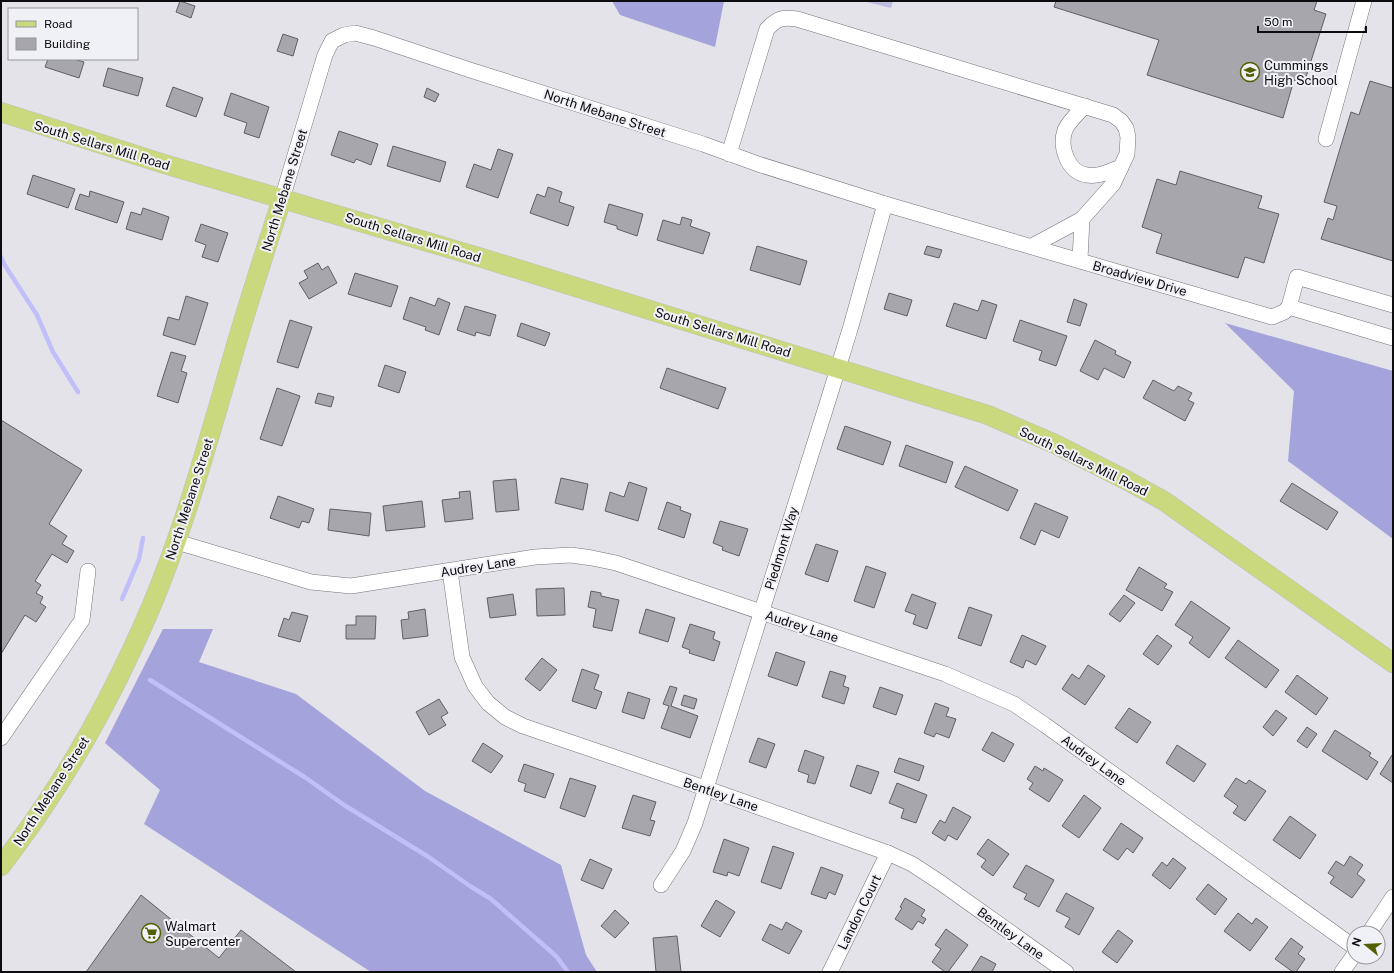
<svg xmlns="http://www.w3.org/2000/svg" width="1394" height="973" font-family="'Public Sans',sans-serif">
  <rect width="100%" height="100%" fill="#e3e3e9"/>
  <!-- green -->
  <polygon fill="#bdbde2" points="863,1 893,1 891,8"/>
  <!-- forest -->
  <g fill="#a5a3db">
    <polygon points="612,1 724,1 715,47 620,15"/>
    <polygon points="1225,323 1393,371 1393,539 1288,461 1294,391"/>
    <polygon points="163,629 213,629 199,662 296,694 425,791 561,865 586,955 597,972 371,972 144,824 160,790 105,743"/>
  </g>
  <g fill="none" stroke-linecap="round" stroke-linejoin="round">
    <!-- stream -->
    <g stroke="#c1bff9" stroke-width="4.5">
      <polyline points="1,257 4,264 37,315 53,352 78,392"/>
      <polyline points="122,599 139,559 143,538"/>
      <polyline points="150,680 306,778 344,805 427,856 470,886 491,899 556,956 568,972"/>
    </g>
  </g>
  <!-- building -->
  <g fill="#a6a6ac" stroke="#5f5f65">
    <polygon points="180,1 195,6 191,18 176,12"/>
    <polygon points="1056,1 1317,1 1314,10 1326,14 1304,83 1294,80 1283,118 1147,75 1159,40 1054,7"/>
    <polygon points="283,34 298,39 293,56 277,51"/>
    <polygon points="48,59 78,59 77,60 84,62 79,78 45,67"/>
    <polygon points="108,68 143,78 138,96 103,86"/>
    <polygon points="1370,81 1393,88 1393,261 1321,239 1328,218 1333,220 1337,206 1324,202 1351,112 1359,115"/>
    <polygon points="173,87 203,98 196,117 166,106"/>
    <polygon points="427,88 439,94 435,102 424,97"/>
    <polygon points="231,93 269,107 259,138 244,133 247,123 224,115"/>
    <polygon points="339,131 378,144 371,165 356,159 354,163 331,155"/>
    <polygon points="393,146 446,162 440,182 387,166"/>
    <polygon points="498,149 513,154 498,198 466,187 474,164 491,170"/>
    <polygon points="1180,171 1262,196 1258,208 1279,214 1264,263 1245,257 1238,278 1156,253 1162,234 1142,227 1157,179 1176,185"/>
    <polygon points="33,175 75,189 68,208 27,194"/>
    <polygon points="548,187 562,192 559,202 574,207 568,226 530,213 537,194 545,197"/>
    <polygon points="90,191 124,202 117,223 75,209 80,194 89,197"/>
    <polygon points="609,204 643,214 637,236 617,229 617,226 604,222"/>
    <polygon points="143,208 169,217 162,240 126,229 131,212 141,215"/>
    <polygon points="682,217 692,220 690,226 710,233 703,254 657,240 663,220 680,225"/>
    <polygon points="201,224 228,233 218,262 202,257 206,245 195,241"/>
    <polygon points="757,246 807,261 800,285 750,270"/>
    <polygon points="927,246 942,250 939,258 924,254"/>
    <polygon points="318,263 322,270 328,266 337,283 309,299 299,283 308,278 304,271"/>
    <polygon points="355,273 398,286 391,307 348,294"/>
    <polygon points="889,293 912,300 907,316 884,309"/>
    <polygon points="186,296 208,303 195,345 163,335 168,317 179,320"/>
    <polygon points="410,297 435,306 438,298 450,303 439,335 425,330 426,327 403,319"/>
    <polygon points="1074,299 1087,304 1080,326 1067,322"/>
    <polygon points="982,300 997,305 986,339 946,326 954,303 978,311"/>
    <polygon points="465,306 496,315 490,336 476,332 475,336 457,330"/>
    <polygon points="290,320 312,327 298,368 277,362"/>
    <polygon points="1020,320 1067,336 1056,366 1039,360 1042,351 1013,341"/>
    <polygon points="521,323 550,333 545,346 517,336"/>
    <polygon points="1095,340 1116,351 1115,354 1131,362 1124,378 1104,368 1098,380 1080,371"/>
    <polygon points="171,352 186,356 181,371 187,373 178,403 157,396"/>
    <polygon points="385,365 406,372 399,393 378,386"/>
    <polygon points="667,368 726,388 718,409 660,388"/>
    <polygon points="1153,380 1174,391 1178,386 1192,393 1188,400 1194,403 1185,421 1143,398"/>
    <polygon points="277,388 300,396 282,446 260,439"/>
    <polygon points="318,393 334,397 331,407 315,403"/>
    <polygon points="1,420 82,470 49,524 67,536 62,544 74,551 67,563 52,554 35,581 41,585 36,593 43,597 40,603 46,607 36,622 25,615 1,654"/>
    <polygon points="845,426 891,442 883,465 837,449"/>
    <polygon points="906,445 953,462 946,483 899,466"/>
    <polygon points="965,466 1018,490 1008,511 955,487"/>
    <polygon points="561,478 588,484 583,510 555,503"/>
    <polygon points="516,479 519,510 496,512 493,481"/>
    <polygon points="629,482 647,488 638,521 605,511 610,492 624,497"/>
    <polygon points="1292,483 1338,512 1327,530 1280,501"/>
    <polygon points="470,491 473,519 445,522 442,500 460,498 459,492"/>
    <polygon points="278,496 314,509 309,523 302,521 299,528 270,518"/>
    <polygon points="422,501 425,527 386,531 383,506"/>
    <polygon points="667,502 681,507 680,510 691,514 684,538 658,529"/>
    <polygon points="1035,503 1068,517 1059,538 1041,530 1035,545 1020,538"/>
    <polygon points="330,509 371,513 369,536 328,530"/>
    <polygon points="720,521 748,529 739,556 722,550 723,547 713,543"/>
    <polygon points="816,544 838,551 828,582 805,574"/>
    <polygon points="866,566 886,573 874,608 854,601"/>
    <polygon points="1139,567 1167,584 1164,588 1173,592 1162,611 1126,590"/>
    <polygon points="564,588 565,615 537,616 536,589"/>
    <polygon points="591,591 601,593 601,596 619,600 612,631 593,627 596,609 588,607"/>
    <polygon points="513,594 516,615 490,618 487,598"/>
    <polygon points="912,594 936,603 927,629 913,624 916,615 905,611"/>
    <polygon points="1124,595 1135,603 1120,622 1109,614"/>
    <polygon points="1191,601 1230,628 1209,658 1189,643 1193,637 1175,625"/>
    <polygon points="969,607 992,615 981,646 958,638"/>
    <polygon points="425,609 428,636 403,639 401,620 409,619 408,612"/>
    <polygon points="646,609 675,618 668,642 639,633"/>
    <polygon points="292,612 308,616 300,642 278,636 284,618 289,620"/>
    <polygon points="356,616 376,616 375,639 346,639 346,625 356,625"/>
    <polygon points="690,624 715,632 713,639 720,642 714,661 689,653 690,650 682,647"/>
    <polygon points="1022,635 1046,646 1036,665 1026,660 1023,668 1010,662"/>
    <polygon points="1157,635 1172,646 1158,665 1143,654"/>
    <polygon points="1238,640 1279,670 1266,688 1225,658"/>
    <polygon points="776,652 805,662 797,686 768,676"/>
    <polygon points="542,658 557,670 540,691 525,679"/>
    <polygon points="1088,665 1105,676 1085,705 1062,689 1072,674 1079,679"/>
    <polygon points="582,669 599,675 594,689 602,692 596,709 572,701"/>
    <polygon points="830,671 846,676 843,686 849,688 844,704 822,697"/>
    <polygon points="1297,675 1328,698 1316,715 1285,692"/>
    <polygon points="670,686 677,688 671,706 698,716 690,738 661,728 669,706 663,704"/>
    <polygon points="880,687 903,695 896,715 873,707"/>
    <polygon points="628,692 650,699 644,719 622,712"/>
    <polygon points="684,695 697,699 694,709 681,705"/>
    <polygon points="439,699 448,713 441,717 446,725 429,735 416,712"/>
    <polygon points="935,703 949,708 946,716 956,719 949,738 936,733 934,737 924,733"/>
    <polygon points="1129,708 1151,722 1137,743 1115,728"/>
    <polygon points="1276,710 1287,718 1273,736 1263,727"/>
    <polygon points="1307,727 1317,734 1307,748 1297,741"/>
    <polygon points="1335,730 1371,753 1369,756 1378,762 1367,780 1322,751"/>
    <polygon points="992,732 1014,744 1004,762 982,750"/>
    <polygon points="758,738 775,744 766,768 749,762"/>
    <polygon points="483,743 503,756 491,773 472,761"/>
    <polygon points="1177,745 1206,764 1194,782 1166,763"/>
    <polygon points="805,750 824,757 815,784 807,782 809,775 798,771"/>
    <polygon points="1392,755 1393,755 1393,783 1380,774"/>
    <polygon points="899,758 924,766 919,781 894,772"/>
    <polygon points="524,764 554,774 545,798 524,791 526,784 518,781"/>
    <polygon points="857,765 879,772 871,794 850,786"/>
    <polygon points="1035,766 1043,771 1044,768 1063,780 1049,802 1029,789 1033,783 1027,779"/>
    <polygon points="570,778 596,786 585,817 560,808"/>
    <polygon points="1236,778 1246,784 1249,780 1266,791 1245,821 1233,813 1238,806 1224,796"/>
    <polygon points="897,783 927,795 916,823 901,818 904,809 889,803"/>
    <polygon points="633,795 656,802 650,820 655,821 650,836 622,828"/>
    <polygon points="1084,795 1101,808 1079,838 1062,826"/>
    <polygon points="953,807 971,817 957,840 948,835 945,841 932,833 940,820 945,823"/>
    <polygon points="1290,816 1316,835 1300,859 1273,840"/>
    <polygon points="1121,823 1143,838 1133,853 1127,848 1118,860 1103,850"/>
    <polygon points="724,839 749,848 739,876 728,872 727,876 713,872"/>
    <polygon points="988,839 1009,854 993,876 981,867 986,860 977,854"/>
    <polygon points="773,846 794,853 781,889 761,882"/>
    <polygon points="1350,856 1363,865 1357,874 1365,880 1352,898 1330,883 1334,877 1328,873 1336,861 1344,866"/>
    <polygon points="1173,858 1186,868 1170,889 1152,875 1162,862 1167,866"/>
    <polygon points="590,859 612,869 603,889 581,880"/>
    <polygon points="1026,865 1054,880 1039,907 1024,899 1027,894 1013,887"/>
    <polygon points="821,867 843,875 835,895 829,892 826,899 811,894"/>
    <polygon points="1208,884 1227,899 1215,915 1196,899"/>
    <polygon points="1066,893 1094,908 1079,935 1065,927 1070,918 1056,911"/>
    <polygon points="141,895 219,958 241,930 296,972 86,972"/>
    <polygon points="905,898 925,910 921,916 926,919 923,924 918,921 912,930 895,919 902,908 900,907"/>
    <polygon points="716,900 735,912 720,937 701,926"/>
    <polygon points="615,910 629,923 615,938 601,926"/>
    <polygon points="1238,913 1252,924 1256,918 1268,927 1250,951 1224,931"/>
    <polygon points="786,922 802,931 789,954 762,940 770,924 782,930"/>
    <polygon points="946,929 968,945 948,972 945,972 932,962 941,949 935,945"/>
    <polygon points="1118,930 1133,941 1117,963 1102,952"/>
    <polygon points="677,936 681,972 656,972 653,938"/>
    <polygon points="1291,938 1303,947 1298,954 1305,959 1296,972 1293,972 1275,959"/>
    <polygon points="981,956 996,964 992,972 971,972"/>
  </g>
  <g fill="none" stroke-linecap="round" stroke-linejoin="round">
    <!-- minor casing -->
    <g stroke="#74747a" stroke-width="16">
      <g id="minor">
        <path d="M1085 106C1078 113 1069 121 1065 130 1059 147 1068 173 1087 175 1099 177 1110 171 1121 167"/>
        <polyline points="1326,139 1364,1"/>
        <path d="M729 154 767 29C778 18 782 17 797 19L1113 115 1121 121 1126 128 1128 137 1127 154 1113 184 1082 219 1032 246"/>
        <polyline points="282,199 325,55 332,41 344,35 355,33 374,38 470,70 703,144 758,164 885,204 1272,317 1284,312 1289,307 1393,338"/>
        <polyline points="1080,260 1082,219"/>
        <polyline points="1289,307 1297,277 1393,305"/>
        <polyline points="177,542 311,582 351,586 535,557 571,555 592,558 616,563 945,674 1014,704 1045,725 1354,947"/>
        <polyline points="450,571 462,657 475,686 488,703 505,717 523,726 705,788 888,853 912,864 941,883 1066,972"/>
        <polyline points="1,738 82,620 88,571"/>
        <polyline points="661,885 683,851 695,823 827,404 851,326 885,204"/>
        <polyline points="1369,933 1393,897"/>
        <polyline points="830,972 888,853"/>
        <polyline points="1342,972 1354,955"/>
      </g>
    </g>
    <!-- major casing -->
    <g stroke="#c0c0c1" stroke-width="20">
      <g id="major">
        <polyline points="1,112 161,163 482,258 988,415 1055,444 1128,481 1164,501 1393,663"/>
        <path d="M1 866C15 847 29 829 42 809 85 746 121 677 151 607 183 531 205 452 228 373 244 315 263 257 282 199"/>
      </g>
    </g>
    <!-- minor -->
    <use href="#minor" stroke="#fff" stroke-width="15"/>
    <!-- major -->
    <use href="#major" stroke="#cad97d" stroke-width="19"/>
  </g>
  <!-- icons -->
  <defs>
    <g id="school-ring" transform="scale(1)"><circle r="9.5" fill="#f0f0f7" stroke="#525f00" stroke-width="1.5"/><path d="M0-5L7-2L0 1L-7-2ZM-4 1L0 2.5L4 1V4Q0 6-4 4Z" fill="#525f00"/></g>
    <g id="supermarket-ring" transform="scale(1)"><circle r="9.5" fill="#f0f0f7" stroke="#525f00" stroke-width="1.5"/><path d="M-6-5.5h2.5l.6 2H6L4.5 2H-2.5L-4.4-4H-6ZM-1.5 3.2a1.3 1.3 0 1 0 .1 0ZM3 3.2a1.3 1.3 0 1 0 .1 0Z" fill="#525f00"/></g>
  </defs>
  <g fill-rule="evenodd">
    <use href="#school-ring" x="1250" y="72"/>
    <use href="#supermarket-ring" x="151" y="933"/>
  </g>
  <g text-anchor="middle" stroke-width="4" stroke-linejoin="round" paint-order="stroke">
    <!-- poi labels -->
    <g font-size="13" fill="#0c0c0f" stroke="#f0f0f7" text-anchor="start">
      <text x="1264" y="70">Cummings<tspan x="1264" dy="15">High School</tspan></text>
      <text x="165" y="931">Walmart<tspan x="165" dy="15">Supercenter</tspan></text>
    </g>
    <!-- street labels -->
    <g font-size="13" fill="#0c0c0f" stroke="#f0f0f7">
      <text transform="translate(605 113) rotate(18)" y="5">North Mebane Street</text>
      <text transform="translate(102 145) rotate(17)" y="5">South Sellars Mill Road</text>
      <text transform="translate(284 190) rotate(-73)" y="5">North Mebane Street</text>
      <text transform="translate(413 237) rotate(17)" y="5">South Sellars Mill Road</text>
      <text transform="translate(1140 278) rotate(16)" y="5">Broadview Drive</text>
      <text transform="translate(723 332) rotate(17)" y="5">South Sellars Mill Road</text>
      <text transform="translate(1084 461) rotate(26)" y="5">South Sellars Mill Road</text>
      <text transform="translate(189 499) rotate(-72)" y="5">North Mebane Street</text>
      <text transform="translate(781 548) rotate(-73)" y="5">Piedmont Way</text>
      <text transform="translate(478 566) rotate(-9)" y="5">Audrey Lane</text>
      <text transform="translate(802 626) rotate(18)" y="5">Audrey Lane</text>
      <text transform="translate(1094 760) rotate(36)" y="5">Audrey Lane</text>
      <text transform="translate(51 791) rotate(-57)" y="5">North Mebane Street</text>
      <text transform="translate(721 794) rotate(19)" y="5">Bentley Lane</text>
      <text transform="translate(859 912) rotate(-64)" y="5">Landon Court</text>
      <text transform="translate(1011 933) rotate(36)" y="5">Bentley Lane</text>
    </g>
  </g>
  <!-- border -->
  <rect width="1394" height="973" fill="none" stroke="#0c0c0f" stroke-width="4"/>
  <!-- legend -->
  <rect x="8" y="8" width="130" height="52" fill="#f0f0f7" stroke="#95959a"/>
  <rect x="16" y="21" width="20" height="6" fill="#cad97d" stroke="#95959a"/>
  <text x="44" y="28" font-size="12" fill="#0c0c0f">Road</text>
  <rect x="16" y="38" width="20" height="12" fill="#a6a6ac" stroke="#95959a"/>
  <text x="44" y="48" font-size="12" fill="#0c0c0f">Building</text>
  <!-- north arrow -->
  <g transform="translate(1366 945) rotate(288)"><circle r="19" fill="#f0f0f7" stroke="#95959a"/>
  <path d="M0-3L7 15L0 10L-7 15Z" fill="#525f00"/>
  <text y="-6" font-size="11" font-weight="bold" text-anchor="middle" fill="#0c0c0f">N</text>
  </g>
  <!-- scale -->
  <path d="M1258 26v6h108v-6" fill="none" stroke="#0c0c0f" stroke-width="2"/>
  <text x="1264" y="26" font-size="12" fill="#0c0c0f" stroke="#f0f0f7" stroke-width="3" paint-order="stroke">50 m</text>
</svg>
